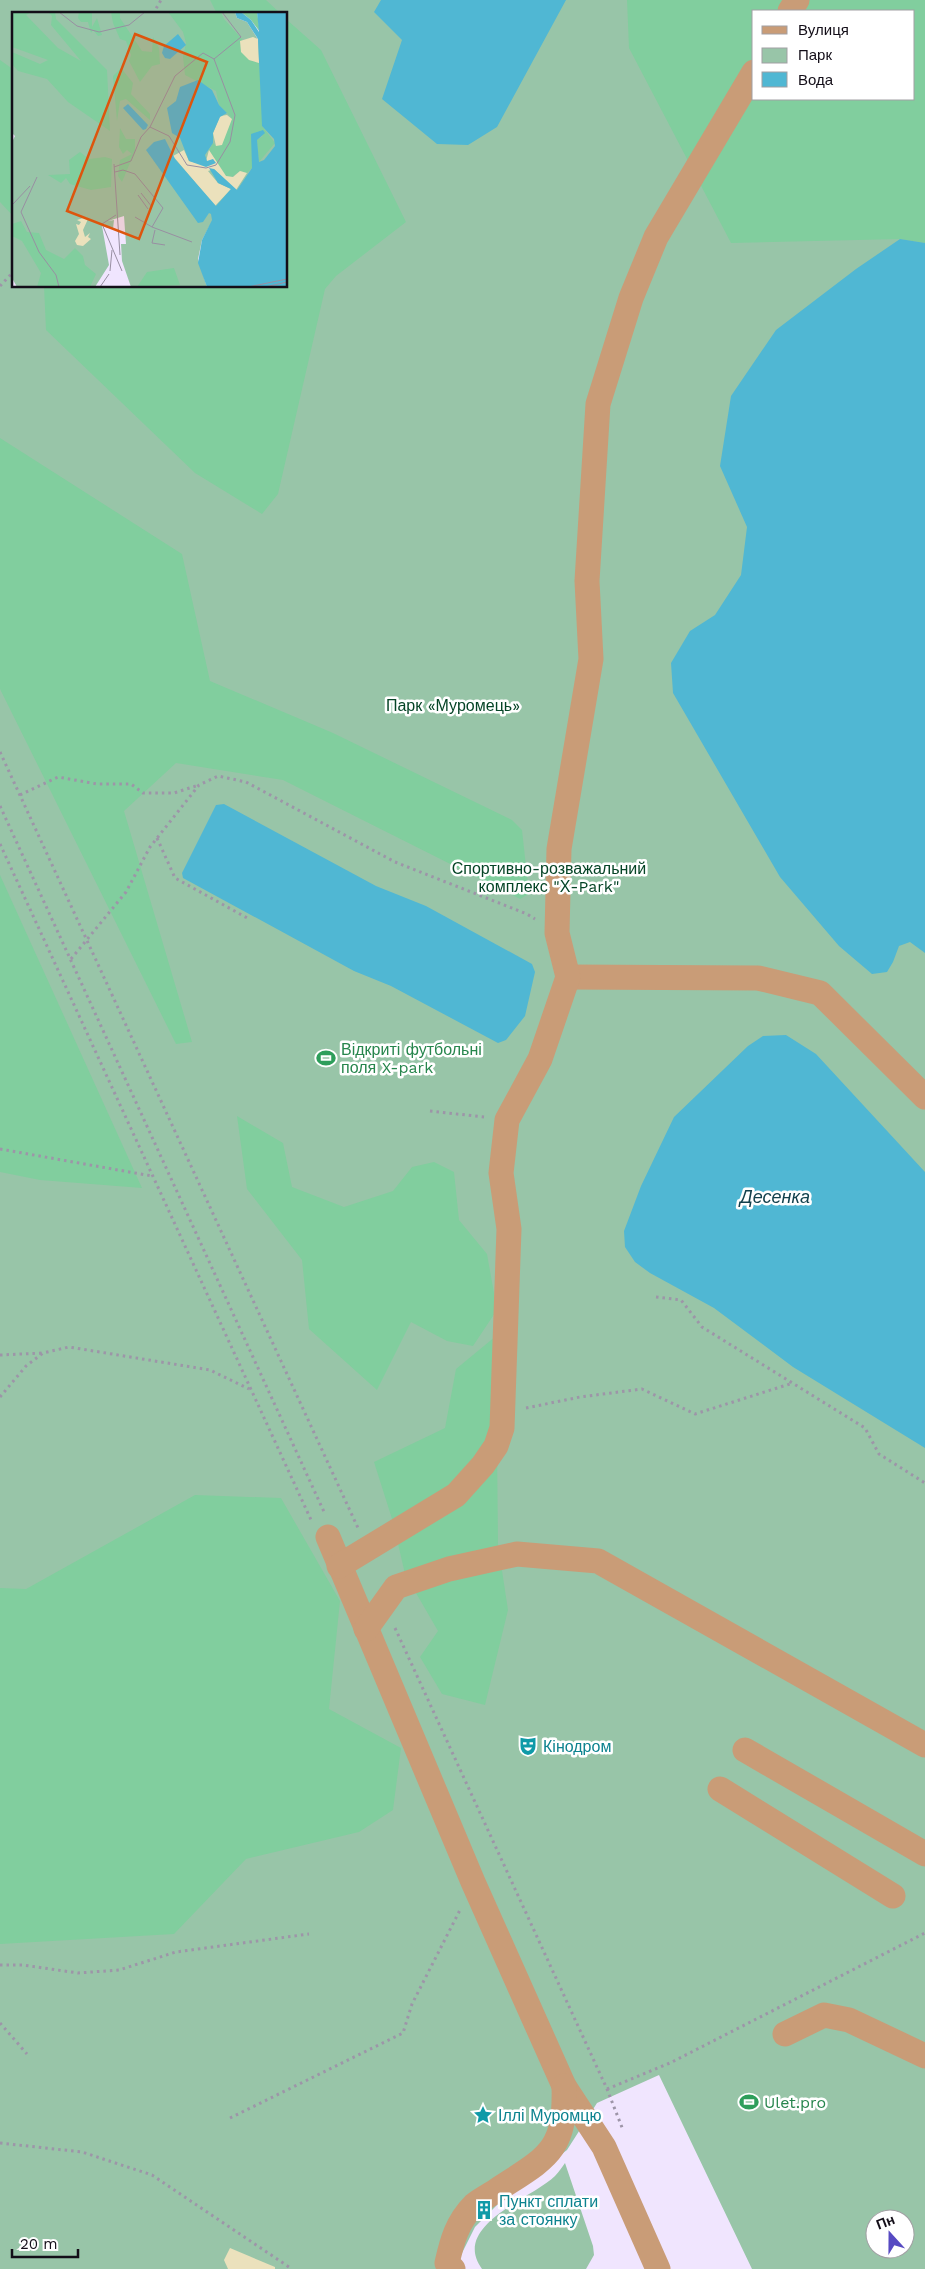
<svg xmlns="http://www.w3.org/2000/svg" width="925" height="2269" font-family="'Work Sans',sans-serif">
  <rect width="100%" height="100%" fill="#f0e5fe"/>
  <!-- green -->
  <g fill="#98c5a8" fill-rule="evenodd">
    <path d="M0 0H925V2269H752L659 2075 597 2103 567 2150 499 2203 475 2227 454 2269H0ZM754 11H914V99H754ZM14 14H286V286H14ZM875 2219H905V2249H875Z"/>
    <path d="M565 2163 593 2246 594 2255 586 2269H482C450 2225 533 2198 555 2176 559 2172 562 2167 565 2163Z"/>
  </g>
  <!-- forest -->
  <g fill="#81ce9e" fill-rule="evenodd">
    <polygon points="210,0 266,0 281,14 217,14"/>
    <path d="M627 0H925V243L900 239 731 243 629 48ZM754 11H914V99H754Z"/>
    <polygon points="286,19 321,50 406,222 336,276 325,289 278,494 262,514 195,473 46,330 44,286 286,286"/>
    <polygon points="0,60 14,70 14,217 0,202"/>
    <polygon points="0,438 182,554 210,681 333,733 512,820 522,830 529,894 520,899 283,780 176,763 124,811 192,1042 176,1044 0,689"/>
    <polygon points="0,875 142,1188 40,1180 0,1172"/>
    <polygon points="237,1116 283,1143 292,1187 344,1207 393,1191 412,1167 434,1162 454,1172 459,1220 487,1254 497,1310 473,1346 447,1341 411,1322 377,1390 309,1329 302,1260 247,1189"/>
    <polygon points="496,1336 498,1544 508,1610 485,1705 442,1694 420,1657 438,1631 405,1574 393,1522 374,1462 445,1428 456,1369"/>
    <polygon points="195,1495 281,1498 340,1601 329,1709 401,1748 393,1810 359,1832 246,1859 174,1934 0,1944 0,1588 26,1589"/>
  </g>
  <!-- sand -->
  <polygon fill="#ebe1bc" points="230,2248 275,2267 275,2269 228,2269 224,2260"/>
  <!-- water -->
  <g fill="#50b7d3">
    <polygon points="381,0 566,0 497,127 468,145 437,144 382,99 402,40 374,12"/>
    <polygon points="900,239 925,243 925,953 910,942 899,946 893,962 887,972 872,974 839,946 780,877 673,693 671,663 690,631 715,615 741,575 747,527 720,466 731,396 776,330 856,269"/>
    <polygon points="224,804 376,886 426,906 532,964 535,972 525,1016 506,1040 498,1043 391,986 354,971 183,878 182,873 216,805"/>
    <polygon points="786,1035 816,1054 925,1172 925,1448 793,1367 714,1308 650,1273 635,1262 625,1247 624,1231 641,1186 674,1117 748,1046 763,1036"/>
  </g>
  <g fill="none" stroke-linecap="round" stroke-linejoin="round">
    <!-- path -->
    <g stroke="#9d95a8" stroke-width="3" stroke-dasharray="2.5 4" stroke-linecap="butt">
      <polyline points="153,14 161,0"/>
      <polyline points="0,286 14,271"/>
      <polyline points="0,752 358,1528"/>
      <polyline points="20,795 58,777 97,784 131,784 143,793 174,793 199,785"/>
      <polyline points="0,806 325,1514"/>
      <polyline points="157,838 175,878 249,919"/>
      <polyline points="0,844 312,1522"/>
      <polyline points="71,959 126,892 150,847 199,785 218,776 246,782 395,862 527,914 535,919"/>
      <polyline points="430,1111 484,1117"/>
      <polyline points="0,1149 152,1176"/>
      <polyline points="656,1297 681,1300 702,1327 865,1428 879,1454 925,1483"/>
      <polyline points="0,1355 43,1353"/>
      <polyline points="0,1397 26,1366 43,1353 69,1347 210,1370 249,1389"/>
      <polyline points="526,1408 580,1397 642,1389 695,1414 793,1383"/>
      <polyline points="395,1628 607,2089 623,2130"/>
      <polyline points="0,1965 23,1965 78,1973 119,1970 176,1952 309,1934"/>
      <polyline points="0,2023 27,2054"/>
      <polyline points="607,2089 670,2063 925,1933"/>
      <polyline points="230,2118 403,2033 412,2004 460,1910"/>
      <polyline points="0,2143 82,2152 152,2175 292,2269"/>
    </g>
    <!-- minor -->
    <g stroke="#c99c77" stroke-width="25">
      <polyline points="790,11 797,0"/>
      <polyline points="568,977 758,978 820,993 925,1097"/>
      <polyline points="328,1537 473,1882 564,2086 604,2147 658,2269"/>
      <polyline points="339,1566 456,1495 483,1465 496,1446 502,1428 509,1229 501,1173 507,1120 540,1059 568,977 557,933 559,849 591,659 587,581 598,404 631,298 656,237 754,72"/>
      <polyline points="366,1629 396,1587 449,1569 517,1554 598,1561 925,1745"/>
      <polyline points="745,1750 925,1854"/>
      <polyline points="720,1789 893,1896"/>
      <polyline points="785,2034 824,2015 849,2020 925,2056"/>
      <path d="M453 2269 447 2263C452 2241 457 2222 474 2205 481 2199 492 2194 500 2188 548 2157 566 2150 564 2086"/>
    </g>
  </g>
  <!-- icons -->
  <defs>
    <g id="stadium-bare" transform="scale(1.5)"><path d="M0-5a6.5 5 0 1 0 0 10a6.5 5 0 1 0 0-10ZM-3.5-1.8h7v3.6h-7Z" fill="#2e9e5b" stroke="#fff" stroke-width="2.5" paint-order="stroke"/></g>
    <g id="theatre-bare" transform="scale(1.5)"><path d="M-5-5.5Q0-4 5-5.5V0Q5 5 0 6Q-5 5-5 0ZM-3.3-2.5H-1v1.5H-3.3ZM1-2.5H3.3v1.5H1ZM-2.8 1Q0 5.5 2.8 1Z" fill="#0f9aa8" stroke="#fff" stroke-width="2.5" paint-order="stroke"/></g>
    <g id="sight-bare" transform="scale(1.5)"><path d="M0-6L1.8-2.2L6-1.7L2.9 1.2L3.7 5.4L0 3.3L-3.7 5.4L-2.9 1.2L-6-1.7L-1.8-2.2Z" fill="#0f9aa8" stroke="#fff" stroke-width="2.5" paint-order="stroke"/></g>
    <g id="building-bare" transform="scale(1.5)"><path d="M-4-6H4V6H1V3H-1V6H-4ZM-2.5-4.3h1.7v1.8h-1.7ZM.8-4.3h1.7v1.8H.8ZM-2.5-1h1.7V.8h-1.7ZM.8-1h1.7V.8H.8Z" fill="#0f9aa8" stroke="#fff" stroke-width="2.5" paint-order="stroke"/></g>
  </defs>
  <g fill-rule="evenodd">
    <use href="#stadium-bare" x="326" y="1058"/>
    <use href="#theatre-bare" x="528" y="1746"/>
    <use href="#stadium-bare" x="749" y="2102"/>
    <use href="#sight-bare" x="483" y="2115"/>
    <use href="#building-bare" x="484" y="2210"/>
  </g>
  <g text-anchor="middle" stroke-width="5" stroke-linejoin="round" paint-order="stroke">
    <!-- park labels -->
    <g font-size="16" fill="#054426" stroke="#fff">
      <text x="453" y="711">Парк «Муромець»</text>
      <text x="549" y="874">Спортивно-розважальний<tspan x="549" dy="18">комплекс "Х-Park"</tspan></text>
    </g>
    <!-- leisure labels -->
    <g font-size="16" fill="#27864d" stroke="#fff" text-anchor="start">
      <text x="341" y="1055">Відкриті футбольні<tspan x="341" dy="18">поля X-park</tspan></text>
      <text x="764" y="2108">Ulet.pro</text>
    </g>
    <!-- culture labels -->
    <g font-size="16" fill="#0d838f" stroke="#fff" text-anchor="start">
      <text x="543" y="1752">Кінодром</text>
      <text x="498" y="2121">Іллі Муромцю</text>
      <text x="499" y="2207">Пункт сплати<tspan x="499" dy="18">за стоянку</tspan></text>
    </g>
    <!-- water labels -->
    <g font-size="18" font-style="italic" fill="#13414d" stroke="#fff">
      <text x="775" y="1203">Десенка</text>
    </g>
  </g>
  <!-- overview -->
  <g transform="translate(12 12)">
    <rect width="275" height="275" fill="#f0e5fe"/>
    <path d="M0 0H223L225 6 235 10 247 29 269 132 197 215 190 228 186 247 195 275H119L110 249 109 232H114L112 204 96 209 102 208 101 217 93 215V212L90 214 97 253 83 275H5L0 266V130L3 124 0 121Z" fill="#98c5a8"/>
    <path d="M0 0H20L14 3 46 36 69 49 39 13 40 4 36 0H43L44 7 95 58 98 119 56 90 35 67 6 59 0 52V40L28 52 36 48 0 35ZM67 0H80V15L85 6 90 23 86 24 81 18 79 21 76 10H69L66 6ZM99 0H108V6L130 39 140 40 141 25 147 36 148 52 140 54 128 70 117 49 119 43 114 29 108 27 101 11ZM156 0H209L212 7 230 27 237 48 247 51 251 82 250 114 263 131 247 150 245 128 251 124 247 121 240 147V156L235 161 228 159 220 165 214 164 197 138 201 131 204 134 219 105 207 93 204 79 173 63 171 45 174 31 171 20ZM229 0H245L248 20 239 8ZM109 56 121 71 119 82 138 102V108L114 87 108 89 105 109 101 64ZM108 116 114 127H123V139L110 170 106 164 108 148 120 142 115 138 111 142 107 135ZM68 140 77 147 93 145 100 147 99 175 79 178 58 172 54 166 49 171 36 163 58 162 57 148ZM9 209 15 220 27 221 34 238 52 247 63 236 71 244 73 253 84 262 78 275H25L29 261 10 229 0 224V212ZM162 256 168 273 125 275 135 260Z" fill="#81ce9e"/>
    <path d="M241 25 246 27 247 51 237 48 229 40 228 29ZM208 104 215 103 220 107 210 133 204 134 201 121ZM172 138 177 149 193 153 197 138 214 164 221 165 228 159 235 161 224 178 202 157 196 159 206 171 219 177 203 194 161 144ZM74 205 76 207 71 218 73 225 78 221 76 225 79 227 71 234 65 233 63 229 67 222 64 212 67 213 69 210 65 208Z" fill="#ebe1bc"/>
    <path d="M223 0H229L239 8 247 20 245 0H275V275H195L186 251 190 228 200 208 199 202 197 201 191 210 186 211 134 138 142 130 153 127 163 147 204 194 219 177 206 171 197 156 202 157 225 178 240 156 239 122 251 118 253 121 245 128 247 150 252 148 263 134 262 127 250 114 246 27 235 10 225 6ZM166 22 174 33 158 47 153 46 150 41 152 34ZM186 68 200 78 207 93 215 101 208 105 201 121V131L193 143 195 149 201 147 204 151 194 155 177 149 168 126 160 121 155 96 164 89 168 75ZM116 92 136 113 134 117 131 118 111 96Z" fill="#50b7d3"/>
    <path fill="none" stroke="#988fa2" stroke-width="1" d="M47 0 65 14 87 20 117 13 133 0M202 47 229 25 210 0M102 152 108 243M102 155 119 149 129 125 138 115 163 64 191 41 202 47 223 103 218 130 204 153 194 156 175 153 157 124 138 115M103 160 111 158 123 162 151 196 140 215 180 230M25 165 9 200 27 240 44 263 47 275M129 181 140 195M126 183 136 197M1 192 18 174M104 203 90 212 110 259M123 205 140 215M143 218 140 231 153 233M98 259 100 238M88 275 97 262M236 275 275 267M253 275 275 270"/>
    <path fill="#dd550d" fill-opacity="0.15" stroke="#dd550d" stroke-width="2.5" d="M123 22 195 50 127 227 55 199Z"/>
    <rect width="275" height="275" fill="none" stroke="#130e18" stroke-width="2.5"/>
  </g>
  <!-- legend -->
  <rect x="752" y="10" width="162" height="90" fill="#ffffff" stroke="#a19fa3"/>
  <rect x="762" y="26" width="25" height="8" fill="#c99c77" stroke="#a19fa3"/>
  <text x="798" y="35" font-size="15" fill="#130e18">Вулиця</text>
  <rect x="762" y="48" width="25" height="15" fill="#98c5a8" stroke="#a19fa3"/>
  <text x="798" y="60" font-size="15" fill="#130e18">Парк</text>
  <rect x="762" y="72" width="25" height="15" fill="#50b7d3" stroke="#a19fa3"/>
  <text x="798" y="85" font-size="15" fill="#130e18">Вода</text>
  <!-- north arrow -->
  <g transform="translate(890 2234) rotate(339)"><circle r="24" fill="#ffffff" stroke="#a19fa3"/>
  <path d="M0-4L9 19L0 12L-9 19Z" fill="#574ac2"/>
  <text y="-8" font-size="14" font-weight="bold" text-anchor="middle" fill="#130e18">Пн</text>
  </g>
  <!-- scale -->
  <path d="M12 2249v8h66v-8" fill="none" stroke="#130e18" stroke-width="2.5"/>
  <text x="20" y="2249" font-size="15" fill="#130e18" stroke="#ffffff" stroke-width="4" paint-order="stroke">20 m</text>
</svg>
